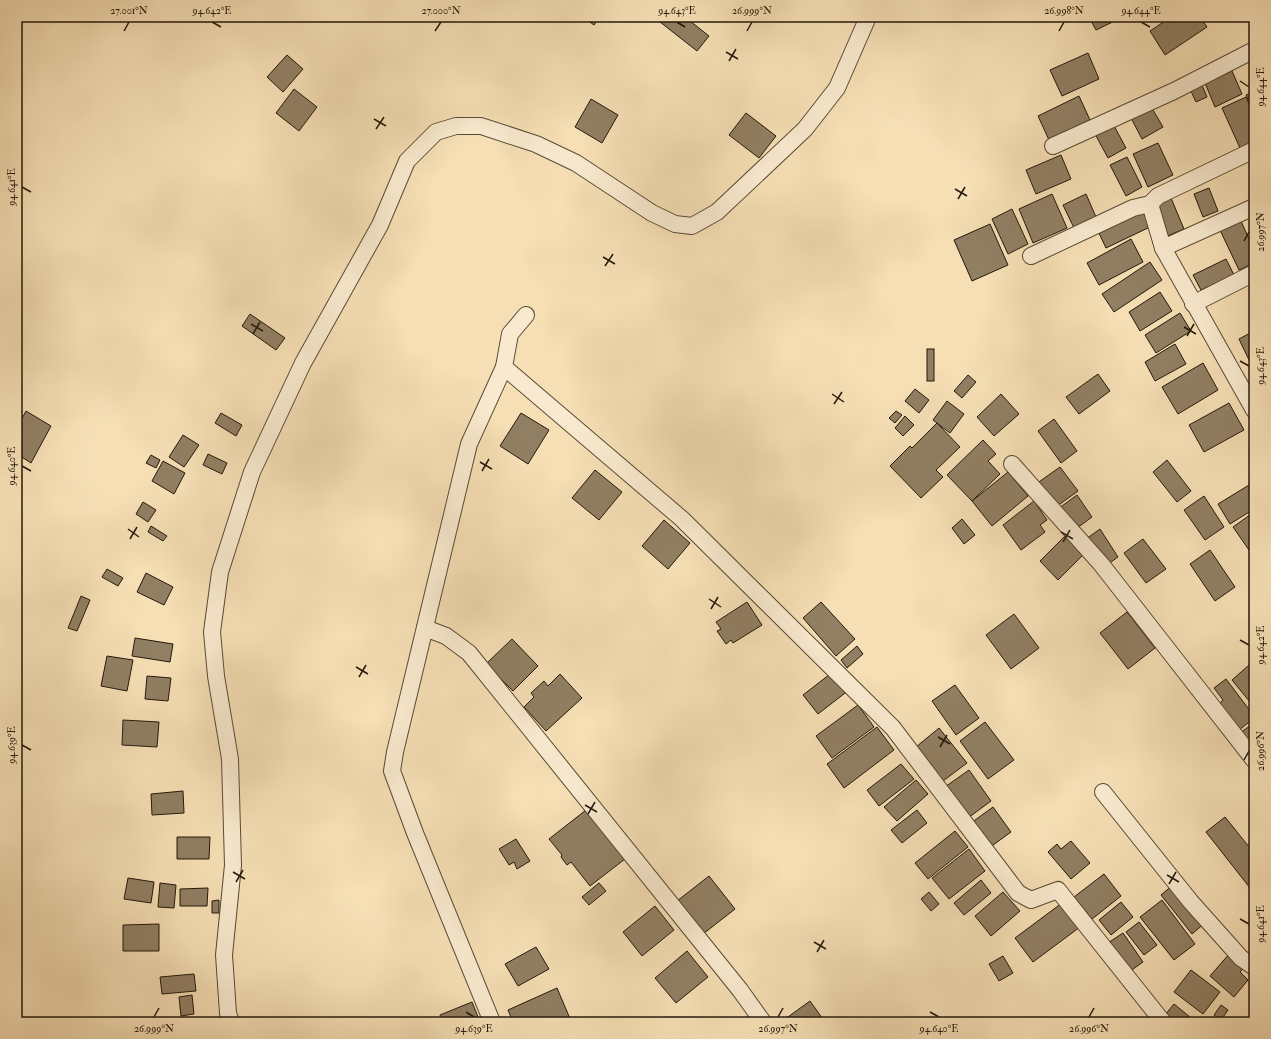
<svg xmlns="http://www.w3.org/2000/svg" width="1271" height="1039" font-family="'IM FELL Double Pica',serif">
  <rect width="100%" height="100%" fill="#f6dfb5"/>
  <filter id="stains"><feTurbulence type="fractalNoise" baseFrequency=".005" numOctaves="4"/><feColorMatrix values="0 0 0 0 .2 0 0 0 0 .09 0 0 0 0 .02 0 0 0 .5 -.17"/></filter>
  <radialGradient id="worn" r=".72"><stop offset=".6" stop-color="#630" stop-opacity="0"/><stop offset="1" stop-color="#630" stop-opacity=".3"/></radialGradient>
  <!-- building -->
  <g fill="#917f63" stroke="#24180a">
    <polygon points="583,17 600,17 594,25"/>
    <polygon points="656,17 685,17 709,36 697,51 655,18"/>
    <polygon points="1089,17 1123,17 1096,30"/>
    <polygon points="1171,17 1200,17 1207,27 1165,55 1150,31"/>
    <polygon points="1088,53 1099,79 1062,96 1050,70"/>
    <polygon points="287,55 303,69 283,92 267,77"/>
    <polygon points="1232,71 1242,94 1215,107 1205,83"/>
    <polygon points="1202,85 1207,97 1196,102 1190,89"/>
    <polygon points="294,89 317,107 299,131 276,113"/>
    <polygon points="1254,91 1254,112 1246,95"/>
    <polygon points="1079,96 1090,120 1049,140 1038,116"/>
    <polygon points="1246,97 1254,116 1254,142 1240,148 1222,108"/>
    <polygon points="591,99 618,115 602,143 575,127"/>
    <polygon points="1150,105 1163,127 1142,139 1130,116"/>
    <polygon points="746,113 776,136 759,158 729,135"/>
    <polygon points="1113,124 1126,148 1108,158 1095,134"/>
    <polygon points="1158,143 1173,175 1148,187 1133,154"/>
    <polygon points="1061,155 1071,179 1036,194 1026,170"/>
    <polygon points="1127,157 1142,187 1126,196 1110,165"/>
    <polygon points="1209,188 1218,211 1203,217 1194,194"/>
    <polygon points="1052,194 1067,228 1033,243 1019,209"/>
    <polygon points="1086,194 1096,217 1074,228 1063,205"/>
    <polygon points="1171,198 1184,229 1165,237 1152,207"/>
    <polygon points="1143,207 1152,226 1106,248 1097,229"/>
    <polygon points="1012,209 1028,244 1008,254 992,219"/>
    <polygon points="1240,219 1254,250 1254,263 1239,270 1219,228"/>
    <polygon points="990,224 1008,265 972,281 954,240"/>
    <polygon points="1131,239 1143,262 1099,285 1087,263"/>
    <polygon points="1226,259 1234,275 1201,290 1193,275"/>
    <polygon points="1150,262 1162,280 1114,312 1102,294"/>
    <polygon points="1160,292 1172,311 1140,331 1129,312"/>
    <polygon points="1180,313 1191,331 1156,353 1145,335"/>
    <polygon points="250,314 285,338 276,350 242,326"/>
    <polygon points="1254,331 1254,357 1249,360 1239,339"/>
    <polygon points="1175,344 1186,364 1155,381 1145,362"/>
    <rect x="927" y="349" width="7" height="32"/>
    <polygon points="1203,363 1218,390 1178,414 1162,387"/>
    <polygon points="1098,374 1110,391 1079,414 1066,397"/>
    <polygon points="968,375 976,382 962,398 954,391"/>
    <polygon points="915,389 929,400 919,413 905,401"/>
    <polygon points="1001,394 1019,414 994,436 977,417"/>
    <polygon points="947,401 964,414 950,433 933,420"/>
    <polygon points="1229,403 1244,430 1204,452 1189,425"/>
    <polygon points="26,411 51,426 31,463 17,454 17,428"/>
    <polygon points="896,411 902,415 895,423 889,418"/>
    <polygon points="221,413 242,425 236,436 215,423"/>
    <polygon points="521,413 549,430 528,464 500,446"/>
    <polygon points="905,416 914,425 903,436 895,428"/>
    <polygon points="1054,419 1077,451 1061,463 1038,431"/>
    <polygon points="937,423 960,447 936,470 943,477 921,498 890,466 910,446 912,448"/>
    <polygon points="183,435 199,445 184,467 169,457"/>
    <polygon points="983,440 996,454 988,461 1000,474 972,501 947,475"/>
    <polygon points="208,454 227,463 222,474 203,465"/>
    <polygon points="151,455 160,460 156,468 146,463"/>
    <polygon points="1167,460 1191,491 1177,502 1153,472"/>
    <polygon points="163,461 185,473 174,494 152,481"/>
    <polygon points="1060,467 1078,491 1053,509 1036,484"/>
    <polygon points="595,470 622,492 599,520 572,498"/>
    <polygon points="1008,472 1028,496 992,526 972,501"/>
    <polygon points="1254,482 1254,509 1230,524 1218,504"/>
    <polygon points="1077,495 1092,517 1073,531 1058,509"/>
    <polygon points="1204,496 1224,527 1205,540 1184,510"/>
    <polygon points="1034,501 1047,520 1040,525 1045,532 1021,550 1003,525"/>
    <polygon points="143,502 156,510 148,522 136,514"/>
    <polygon points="1254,512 1254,547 1249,550 1233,527"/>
    <polygon points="962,519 975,535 964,544 952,528"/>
    <polygon points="664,520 690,543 668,569 642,546"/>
    <polygon points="151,526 167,536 163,541 148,532"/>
    <polygon points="1100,529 1118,557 1104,567 1086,539"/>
    <polygon points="1066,535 1084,554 1058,580 1040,561"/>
    <polygon points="1143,539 1166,569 1146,583 1124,553"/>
    <polygon points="1210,550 1235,587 1215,601 1190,564"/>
    <polygon points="107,569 123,578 118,586 102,577"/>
    <polygon points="146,573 173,587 164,605 137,592"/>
    <polygon points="81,596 90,600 77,631 68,628"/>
    <polygon points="747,602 762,625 733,643 731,640 726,644 717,631 721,629 716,622"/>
    <polygon points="821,602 855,639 836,656 803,618"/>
    <polygon points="1127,612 1155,648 1128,669 1100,633"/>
    <polygon points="1014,614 1039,648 1011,669 986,635"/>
    <polygon points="135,638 173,644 170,662 132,656"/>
    <polygon points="512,639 538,666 513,691 486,664"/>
    <polygon points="857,646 863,654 847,668 841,660"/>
    <polygon points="107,656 133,660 127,691 101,686"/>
    <polygon points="1249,665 1254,672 1254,707 1232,680"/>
    <polygon points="834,671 849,690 818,714 803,695"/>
    <polygon points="560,674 582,698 546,731 524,707 534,697 531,693 544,681 548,686"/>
    <polygon points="147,676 171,678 168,701 145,699"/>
    <polygon points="1226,679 1254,716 1254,718 1238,731 1218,705 1223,700 1214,688"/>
    <polygon points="955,685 979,718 956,735 932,701"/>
    <polygon points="858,705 874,727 832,758 816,736"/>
    <polygon points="123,720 159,722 157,747 122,745"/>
    <polygon points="985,722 1014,760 988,779 960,741"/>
    <polygon points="1254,723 1254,752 1240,733"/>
    <polygon points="877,727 894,750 844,788 827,764"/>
    <polygon points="939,728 967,763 943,781 916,747"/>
    <polygon points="901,764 914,779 879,806 867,790"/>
    <polygon points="969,770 991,801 968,818 945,787"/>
    <polygon points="916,780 928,794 897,821 884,807"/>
    <polygon points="183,791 184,813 152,815 151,794"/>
    <polygon points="993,807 1011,832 989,848 971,823"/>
    <polygon points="586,810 625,859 590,886 571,862 567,865 561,857 562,855 549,839"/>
    <polygon points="917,810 927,823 902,843 891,830"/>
    <polygon points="1225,817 1254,853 1254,893 1206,832"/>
    <polygon points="955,831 968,847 928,879 915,863"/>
    <polygon points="177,837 210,837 209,859 177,859"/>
    <polygon points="516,839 530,861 517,869 514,862 509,865 499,849"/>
    <polygon points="1071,841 1090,863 1071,879 1048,852 1057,844 1061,849"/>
    <polygon points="969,849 985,871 949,899 932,878"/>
    <polygon points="1104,874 1121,896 1092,919 1074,897"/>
    <polygon points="709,876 735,909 703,934 677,901"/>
    <polygon points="128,878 154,882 151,903 124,899"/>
    <polygon points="981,880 991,893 964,915 954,903"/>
    <polygon points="160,883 176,885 174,908 158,907"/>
    <polygon points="599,883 606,891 589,905 582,897"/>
    <polygon points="1174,884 1206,922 1192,934 1161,895"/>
    <polygon points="208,888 207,906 180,906 180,889"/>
    <polygon points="929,892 939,904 931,911 921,899"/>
    <polygon points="1003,892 1020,911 991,936 975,916"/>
    <polygon points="219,900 219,913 212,913 212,901"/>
    <polygon points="1162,900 1195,944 1174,960 1140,917"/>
    <polygon points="1121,902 1133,917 1111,935 1099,920"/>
    <polygon points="1062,903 1080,927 1033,962 1015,938"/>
    <polygon points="655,906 674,930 642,956 623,932"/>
    <polygon points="1139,922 1157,945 1144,955 1126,932"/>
    <polygon points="159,924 159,951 123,951 123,925"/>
    <polygon points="1123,933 1143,962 1129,972 1108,943"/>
    <polygon points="536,947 549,969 518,986 505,964"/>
    <polygon points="687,951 708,977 676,1003 655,978"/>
    <polygon points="1230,953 1245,966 1240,972 1248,980 1234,997 1210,976"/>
    <polygon points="1003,956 1013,973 999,981 989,964"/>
    <polygon points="1191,970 1220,992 1203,1014 1174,992"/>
    <polygon points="194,974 196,991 162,994 160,977"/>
    <polygon points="557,988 571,1021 569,1022 513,1022 508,1010"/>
    <polygon points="192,995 194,1014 181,1016 179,997"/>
    <polygon points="810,1001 825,1022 781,1022"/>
    <polygon points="472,1002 480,1022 442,1022 440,1015"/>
    <polygon points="1174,1004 1196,1022 1172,1022 1164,1016"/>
    <polygon points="1221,1005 1228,1010 1221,1020 1214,1015"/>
  </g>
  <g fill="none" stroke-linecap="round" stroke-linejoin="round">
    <!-- street casing -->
    <g stroke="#584a35" stroke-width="18">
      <g id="street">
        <polyline points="1053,146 1174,91 1254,50"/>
        <polyline points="1150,204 1163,248 1254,410"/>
        <polyline points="1163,248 1254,207"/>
        <polyline points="1031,256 1133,208 1150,204 1158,196 1254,150"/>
        <polyline points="1193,304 1254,273"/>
        <polyline points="526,315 510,334 504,367 682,519 893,728 1018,893 1031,900 1058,890 1163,1022"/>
        <polyline points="1012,464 1101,564 1254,760"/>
        <polyline points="425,628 446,636 469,653 740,990 763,1022"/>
        <polyline points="1103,792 1191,902 1241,958 1254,967"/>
        <polyline points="231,1022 228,1013 224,955 233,865 230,759 216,676 212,632 220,572 252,472 303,363 380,225 407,161 436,132 456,126 481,126 536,144 576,163 652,213 675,224 692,226 717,212 805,129 837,88 868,17"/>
        <polyline points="492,1022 415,833 392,771 395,752 469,444 504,367"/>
      </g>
    </g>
    <!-- street -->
    <use href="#street" stroke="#f9eacf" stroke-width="16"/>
  </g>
  <!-- ticks -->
  <path fill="none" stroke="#24180a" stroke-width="1.5" d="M212 22 221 27M677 22 685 27M1141 22 1150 27M124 31 129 22M435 31 441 22M747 31 752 22M1059 31 1064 22M726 52 738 59M729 61 736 49M1240 81 1249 87M374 119 386 126M376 129 384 117M22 187 31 192M955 189 967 196M958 199 965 187M1244 241 1249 232M603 257 615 264M605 266 613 254M251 324 263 331M1184 327 1196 334M253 334 260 322M1187 336 1194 324M1240 361 1249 366M832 394 844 402M834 404 842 392M480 462 492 469M22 466 31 471M482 471 489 459M128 529 139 537M1061 532 1073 539M130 539 137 527M1063 542 1070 530M709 599 721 607M711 609 718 597M1240 640 1249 645M356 667 368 674M359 677 366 665M938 737 950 744M22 745 31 750M940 747 947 735M1244 760 1249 751M585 805 597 812M588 814 595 802M233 872 245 879M1167 875 1179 882M236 882 243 870M1169 884 1176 872M1240 919 1249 924M814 942 826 949M817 952 824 940M466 1012 474 1017M930 1012 939 1017M154 1017 159 1008M778 1017 783 1008M1089 1017 1094 1008"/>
  <!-- margin -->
  <rect width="1271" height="1039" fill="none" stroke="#f6dfb5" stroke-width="44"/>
  <rect x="22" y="22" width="1227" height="995" fill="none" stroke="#24180a" stroke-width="1.5"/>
  <g font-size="10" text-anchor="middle" fill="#24180a">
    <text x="129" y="14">27.001°N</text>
    <text x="212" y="14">94.642°E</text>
    <text x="441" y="14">27.000°N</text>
    <text x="677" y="14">94.643°E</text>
    <text x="752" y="14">26.999°N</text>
    <text x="1064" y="14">26.998°N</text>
    <text x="1141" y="14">94.644°E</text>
    <text transform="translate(1260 87) rotate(-90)" y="4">94.644°E</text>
    <text transform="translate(11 187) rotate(-90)" y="4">94.641°E</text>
    <text transform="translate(1260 232) rotate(-90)" y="4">26.997°N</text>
    <text transform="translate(1260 366) rotate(-90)" y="4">94.643°E</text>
    <text transform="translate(11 466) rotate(-90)" y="4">94.640°E</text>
    <text transform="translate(1260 645) rotate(-90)" y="4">94.642°E</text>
    <text transform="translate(11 745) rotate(-90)" y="4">94.639°E</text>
    <text transform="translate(1260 751) rotate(-90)" y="4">26.996°N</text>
    <text transform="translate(1260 924) rotate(-90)" y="4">94.641°E</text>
    <text x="154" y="1032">26.999°N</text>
    <text x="474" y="1032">94.639°E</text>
    <text x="778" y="1032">26.997°N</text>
    <text x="939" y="1032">94.640°E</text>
    <text x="1089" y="1032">26.996°N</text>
  </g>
  <rect width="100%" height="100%" filter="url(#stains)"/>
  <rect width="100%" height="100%" fill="url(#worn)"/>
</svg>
